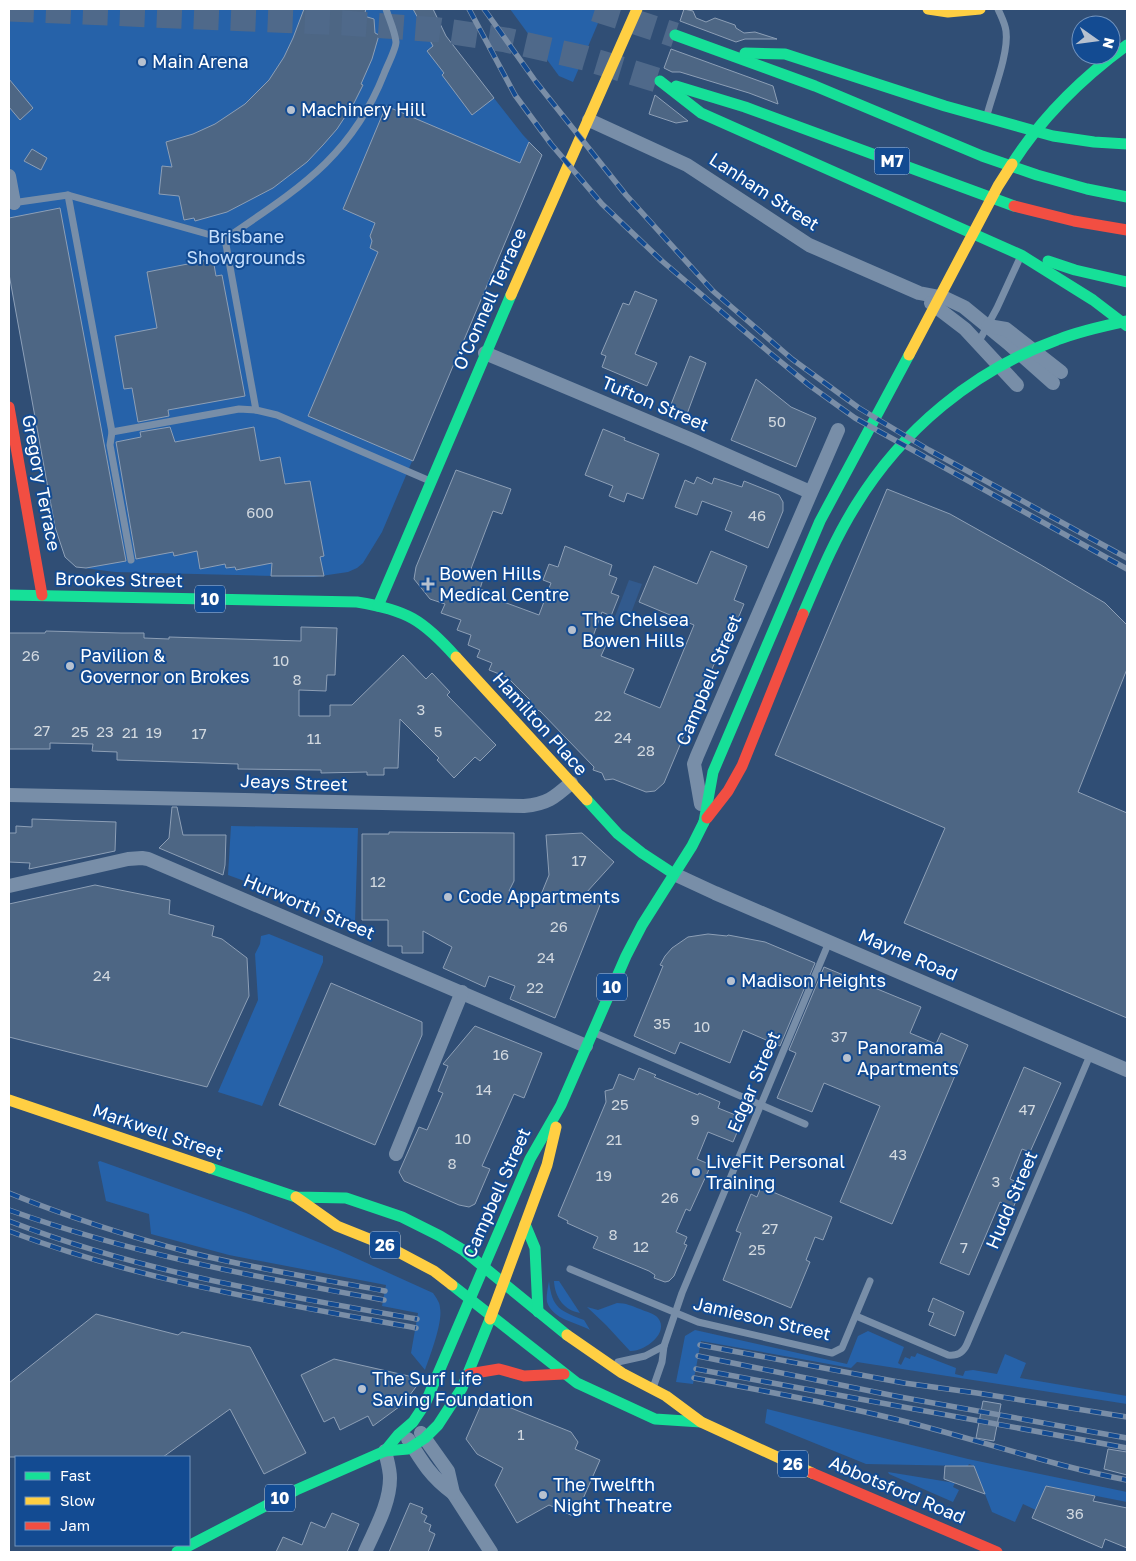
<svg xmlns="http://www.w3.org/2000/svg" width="1136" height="1561" font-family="'Golos Text',sans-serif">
  <rect width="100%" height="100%" fill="#304e75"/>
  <!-- green -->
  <g fill="#2662a9">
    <polygon points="9,9 433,9 446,37 523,135 542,155 382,532 363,563 357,568 348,572 314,577 115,572 76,567 65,557 55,527 9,274"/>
    <polygon points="510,9 604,9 573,82 559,76"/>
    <polygon points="231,826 358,828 355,922 228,875"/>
    <polygon points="269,934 323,956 323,962 262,1106 218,1092 258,1000 255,954 260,944 261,936"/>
    <path d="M100 1161 246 1213 338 1250 433 1293C436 1298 440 1302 440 1308 443 1322 430 1356 425 1370L411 1353 418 1313 382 1306 386 1285 229 1255 151 1234 149 1214 106 1201 98 1162Z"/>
    <path d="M549 1281C552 1309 561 1311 584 1320L590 1330C576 1322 553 1320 547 1302 546 1296 548 1287 549 1281Z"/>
    <path d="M554 1281H559L580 1313C564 1310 555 1298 554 1281Z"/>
    <path d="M617 1303C626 1303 632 1306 640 1309 646 1312 654 1313 658 1318 670 1333 644 1352 630 1351L606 1325 587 1307 598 1310Z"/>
    <polygon points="695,1330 847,1364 858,1336 868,1331 904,1347 898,1363 901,1365 905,1357 910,1359 911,1356 915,1357 917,1353 956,1368 955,1374 963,1376 965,1371 973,1370 997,1374 1005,1354 1026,1363 1020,1378 1127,1396 1127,1404 857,1362 851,1368 701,1341 693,1384 676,1382 685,1336"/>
    <polygon points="767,1409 968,1459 1127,1492 1127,1502 1046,1486 1036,1510 1023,1504 1015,1522 992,1512 974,1466 969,1464 968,1466 866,1464 765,1423"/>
    <polygon points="888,1472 955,1483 953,1487 959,1490 953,1502 889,1474"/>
  </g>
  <!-- water -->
  <polygon fill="#325a8d" points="629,580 642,584 627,624 614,619"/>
  <!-- building -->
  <g fill="#4d6684" stroke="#8d9fb6">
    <polygon points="304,9 366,9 364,16 374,19 375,33 379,35 372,59 361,84 363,85 354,103 337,129 323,145 307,162 273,188 227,212 195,221 194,218 184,220 179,196 159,194 162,166 172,167 166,142 193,134 215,124 245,104 269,80 284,57 293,38"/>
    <polygon points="413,9 433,9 446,36 494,98 472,115 442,75 444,73 427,51 433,46"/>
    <polygon points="684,9 693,11 696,18 706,22 715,18 735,25 736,28 744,33 755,32 777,39 745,39 736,42 680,21"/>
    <polygon points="671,49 773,86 778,104 749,93 680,72 672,72 664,68"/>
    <polygon points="9,79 33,108 20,120 9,107"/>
    <polygon points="655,95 688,121 676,123 649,114"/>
    <polygon points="386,106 520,163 529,142 542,155 413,461 308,416 378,252 370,248 372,241 370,236 375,223 343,209"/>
    <polygon points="32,149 47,158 41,170 24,161"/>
    <polygon points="60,208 126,561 86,568 76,567 65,557 55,527 9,274 9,218"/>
    <polygon points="213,259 216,276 222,275 245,396 168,410 169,416 138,422 132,388 124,389 115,336 157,328 147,272"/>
    <polygon points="635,291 657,300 635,354 657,363 647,386 602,367 606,356 601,354 623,303 629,305"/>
    <polygon points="690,356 706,363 687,414 670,407"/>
    <polygon points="756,379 791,407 816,418 796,467 731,440"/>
    <polygon points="170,427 175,442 254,427 260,461 280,457 285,484 310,481 324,556 320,557 324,576 271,576 272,563 236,570 235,567 226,568 225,564 200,569 197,551 174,556 173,552 136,559 116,442 141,437 140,432"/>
    <polygon points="603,429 625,438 624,440 659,454 643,499 627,493 624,502 609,496 613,486 585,475"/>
    <polygon points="456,470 511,489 502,514 493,511 469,574 483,579 480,589 494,594 493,598 539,615 551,583 543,580 549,564 558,567 565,546 612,565 609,575 617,578 611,593 619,596 611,616 602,612 592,639 606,645 601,656 634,669 624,693 660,708 694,625 639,602 654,566 697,584 711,551 747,566 734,600 744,604 727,645 723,643 664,783 655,791 646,792 613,779 605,780 602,773 593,770 594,767 540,711 529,707 531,701 507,677 489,670 492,663 477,657 480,650 468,645 471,635 457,630 461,620 441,613 445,604 430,599 414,579 416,567"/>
    <polygon points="697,477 712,484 714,478 742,487 744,481 779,495 783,502 783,511 768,548 725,530 732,512 702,501 697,515 675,507 685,480 694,484"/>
    <polygon points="887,489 950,514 1041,565 1105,603 1127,625 1127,669 1078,792 1127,813 1127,1018 904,923 945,828 775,755"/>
    <polygon points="301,627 337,628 335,675 327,675 326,691 299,690 299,716 330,716 330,705 352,705 403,655 426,679 432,673 450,692 447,695 496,745 480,761 475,757 454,778 437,760 439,758 400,719 398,768 384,768 384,775 367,775 367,772 321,773 321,770 238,769 238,764 117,760 117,752 92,751 93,744 50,743 50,749 9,749 9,633 45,633 46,631 121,633 144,633 144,638 169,639 169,637 301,641"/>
    <polygon points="172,807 177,807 183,835 226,835 225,865 223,875 159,848 169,838"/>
    <polygon points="32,819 116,822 115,851 29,869 30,863 9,862 9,833 16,833 16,826 32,827"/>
    <polygon points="389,832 514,833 514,881 509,891 538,902 549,875 546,835 582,833 614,862 586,893 602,900 555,1018 510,999 515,986 489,976 485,987 443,968 452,947 423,931 423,953 402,953 402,946 388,946 388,920 362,920 362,834 389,834"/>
    <polygon points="95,885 170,900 169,914 214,926 212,936 222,939 247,958 249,996 207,1087 9,1037 9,904"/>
    <polygon points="708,934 727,936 728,935 765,942 815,963 780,1046 743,1030 730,1063 680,1042 675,1054 634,1036 663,966 660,965 665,956 672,948 688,937"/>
    <polygon points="824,967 921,1007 910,1033 936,1044 941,1033 968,1045 892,1224 840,1202 880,1106 824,1083 812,1112 777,1098 796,1053 789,1050"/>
    <polygon points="331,983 422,1022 422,1035 375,1145 279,1105"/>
    <polygon points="475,1026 542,1053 524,1098 514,1094 482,1166 490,1169 475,1204 469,1207 459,1205 404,1181 399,1172 419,1127 427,1130 443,1093 438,1091 448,1066 443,1064"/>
    <polygon points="1024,1067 1061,1083 1030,1152 1022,1149 1010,1179 1023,1185 1013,1208 1000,1202 969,1275 940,1263"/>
    <polygon points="639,1068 656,1075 654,1077 698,1095 699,1093 720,1102 718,1108 743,1118 733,1142 708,1132 697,1159 711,1165 690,1211 686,1209 676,1232 687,1237 684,1244 687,1245 674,1276 669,1281 665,1282 654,1278 655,1275 649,1271 593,1248 598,1237 567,1223 568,1221 558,1216 606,1102 605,1091 613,1089 619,1074 634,1080"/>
    <polygon points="761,1187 832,1217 823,1240 815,1237 806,1260 810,1262 791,1308 723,1280 741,1233 736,1231 751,1194 757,1197"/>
    <polygon points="933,1298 964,1312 955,1336 929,1325 934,1313 928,1311"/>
    <polygon points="96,1314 178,1335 182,1332 250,1347 306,1453 264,1474 230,1409 163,1457 9,1457 9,1383"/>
    <polygon points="334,1359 422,1379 403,1404 373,1426 368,1416 340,1430 334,1417 324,1422 301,1375"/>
    <polygon points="983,1401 1001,1404 994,1441 976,1438"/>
    <polygon points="496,1402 571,1432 578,1442 575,1449 600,1460 575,1517 549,1505 517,1523 495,1485 503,1468 477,1454 466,1439 481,1405"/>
    <polygon points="1108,1449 1127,1452 1127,1475 1104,1469"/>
    <polygon points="945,1466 974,1466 985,1494 944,1479"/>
    <polygon points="1046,1486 1095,1496 1093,1501 1127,1508 1127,1548 1105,1539 1102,1548 1032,1518"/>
    <polygon points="410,1503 423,1508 421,1513 427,1516 424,1522 431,1525 429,1531 435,1534 428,1552 389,1552"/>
    <polygon points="332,1513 359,1524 347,1552 276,1552 283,1537 302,1545 311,1522 325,1528"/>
  </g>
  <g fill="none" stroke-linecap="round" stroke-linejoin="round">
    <!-- highway-tunnel -->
    <g stroke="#4f698a" stroke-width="25" stroke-dasharray="25 12" stroke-linecap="butt">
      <polyline points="9,9 345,23 439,30 506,40 585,58 660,81"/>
      <polyline points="595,9 675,35"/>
    </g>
    <!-- lane -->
    <g stroke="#788ea8" stroke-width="7">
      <path d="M987 115C993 92 1009 53 1006 31 1005 23 1001 16 998 9"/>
      <polyline points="68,195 112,432 239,409 256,410 277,415 430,481"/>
      <polyline points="12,203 68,195 225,239"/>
      <path d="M225 239C296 190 351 158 384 74 387 66 396 49 396 42 395 31 389 19 386 9"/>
      <polyline points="225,239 256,410"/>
      <polyline points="978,343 997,308 1019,260"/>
      <polyline points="112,432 110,445 131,560"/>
      <polyline points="595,1033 805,1124"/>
      <polyline points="570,1269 698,1322 832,1353 842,1348 870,1281"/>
      <path d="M856 1316 948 1355C957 1356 963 1353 967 1344L1091 1053"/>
      <polyline points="618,1362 645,1356 664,1346"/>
      <polyline points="654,1385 662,1362 664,1346 682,1293 829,942"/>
    </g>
    <!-- street -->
    <g stroke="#788ea8" stroke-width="14">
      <polyline points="589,120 687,165 809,245 919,293 945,298 964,307 1008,343 1053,383"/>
      <polyline points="9,176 14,203"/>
      <polyline points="931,303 965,329 1017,385"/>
      <polyline points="988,326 1006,329 1061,372"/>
      <polyline points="485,353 692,440 810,492"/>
      <path d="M9 795 524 806C547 804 554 798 571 783"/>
      <polyline points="701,804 694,764 697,756 838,430"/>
      <polyline points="674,874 715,893 1127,1070"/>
      <polyline points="9,886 128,859 142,858 148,859 586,1046"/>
      <polyline points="396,1154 462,992"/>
      <polyline points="421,1433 448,1471 453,1493 491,1552"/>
      <path d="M408 1439C422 1462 431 1477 453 1493"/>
      <path d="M365 1552C375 1529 390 1504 390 1478 390 1469 387 1460 385 1451"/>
    </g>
    <!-- fast -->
    <g stroke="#16e098" stroke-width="11">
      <polyline points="675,35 815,86 982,156 1037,175 1087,189 1127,197"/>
      <polyline points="745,53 785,54 945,106 1053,136 1094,142 1127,144"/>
      <polyline points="660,81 701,113 1021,255 1093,300 1127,326"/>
      <polyline points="676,86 745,107 1014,206"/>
      <path d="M1012 164C1042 117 1082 78 1127 45"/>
      <polyline points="1048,261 1075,270 1127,282"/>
      <path d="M9 595 357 602C407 610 423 620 456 657"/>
      <polyline points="378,606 511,295"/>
      <path d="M803 614C819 577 834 540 856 505 902 430 974 370 1057 340 1080 331 1103 326 1127 321"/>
      <polyline points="587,800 618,834 642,853 674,874"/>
      <polyline points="704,822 713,772 820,521 909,355"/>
      <polyline points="210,1168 296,1197 346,1198 402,1217 440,1236 463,1250 567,1335"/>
      <polyline points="525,1224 535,1248 538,1312"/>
      <polyline points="452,1285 577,1383 655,1419 701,1422"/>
      <polyline points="385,1451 398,1435 413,1422 425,1404 530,1159 561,1105 626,956 642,925 692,846 704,822"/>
      <polyline points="177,1552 296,1490 385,1451 408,1449 425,1438 438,1425 462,1388 490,1319"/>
    </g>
    <!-- slow -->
    <g stroke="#ffcf43" stroke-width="11">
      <polyline points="928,9 948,12 980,9"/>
      <polyline points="511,295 637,9"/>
      <polyline points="909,355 998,186 1012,164"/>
      <polyline points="456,657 587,800"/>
      <polyline points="9,1100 210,1168"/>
      <polyline points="296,1197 337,1226 387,1246 434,1271 452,1285"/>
      <polyline points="490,1319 547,1165 556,1127"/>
      <polyline points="567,1335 622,1373 666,1396 701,1422 812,1473"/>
    </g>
    <!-- jam -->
    <g stroke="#f24e42" stroke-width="11">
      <polyline points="1014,206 1074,221 1127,230"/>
      <polyline points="9,407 42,595"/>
      <polyline points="707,818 728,791 742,766 803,614"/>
      <polyline points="469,1374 499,1369 524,1376 564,1374"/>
      <polyline points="812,1473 997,1552"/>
    </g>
    <!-- rail casing -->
    <g stroke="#7a8ea7" stroke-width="5.5">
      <g id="rail">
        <polyline points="469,9 515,95 551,144 602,204 662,261 770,353 809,385 855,418 1127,569"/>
        <polyline points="484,9 536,82 626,195 713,291 792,359 859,408 929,450 1127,558"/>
        <path d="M9 1193C68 1217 130 1237 192 1253 256 1269 321 1279 385 1291"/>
        <path d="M9 1210C132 1254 255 1277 384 1300"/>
        <path d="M9 1221C140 1272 279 1295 417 1319"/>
        <path d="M9 1231C140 1281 278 1303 416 1328"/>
        <polyline points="700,1345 904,1383 977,1393 1127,1417"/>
        <polyline points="698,1356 900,1397 1127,1438"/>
        <polyline points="696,1369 1127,1448"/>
        <path d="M694 1378C761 1390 829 1403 895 1419 973 1438 1049 1465 1127 1480"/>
      </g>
    </g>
    <!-- rail -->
    <use href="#rail" stroke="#134b92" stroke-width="4" stroke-dasharray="11" stroke-linecap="butt"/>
  </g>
  <!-- markers -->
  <g fill="#b7c1cf" stroke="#134b92" stroke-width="2">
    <circle cx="142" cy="62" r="5"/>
    <circle cx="291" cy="110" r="5"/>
    <path d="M425.5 576.5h5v5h5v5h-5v5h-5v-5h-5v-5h5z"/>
    <circle cx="572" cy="630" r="5"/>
    <circle cx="70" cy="666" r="5"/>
    <circle cx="448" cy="897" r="5"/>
    <circle cx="731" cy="981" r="5"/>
    <circle cx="847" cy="1058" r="5"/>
    <circle cx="696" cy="1172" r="5"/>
    <circle cx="362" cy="1389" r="5"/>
    <circle cx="543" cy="1495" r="5"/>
  </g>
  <g text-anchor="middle" stroke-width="4" stroke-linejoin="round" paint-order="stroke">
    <!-- number labels -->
    <g font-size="15" fill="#d2d9e0">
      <text x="777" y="427">50</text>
      <text x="260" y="518">600</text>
      <text x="757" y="521">46</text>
      <text x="31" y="661">26</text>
      <text x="281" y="666">10</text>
      <text x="297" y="685">8</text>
      <text x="421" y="715">3</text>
      <text x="603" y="721">22</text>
      <text x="42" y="736">27</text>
      <text x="80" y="737">25</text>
      <text x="105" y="737">23</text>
      <text x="438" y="737">5</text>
      <text x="130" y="738">21</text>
      <text x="154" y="738">19</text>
      <text x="199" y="739">17</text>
      <text x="623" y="743">24</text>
      <text x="314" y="744">11</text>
      <text x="646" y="756">28</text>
      <text x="579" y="866">17</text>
      <text x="378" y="887">12</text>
      <text x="559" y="932">26</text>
      <text x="546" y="963">24</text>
      <text x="102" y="981">24</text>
      <text x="535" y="993">22</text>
      <text x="662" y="1029">35</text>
      <text x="702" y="1032">10</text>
      <text x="839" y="1042">37</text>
      <text x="501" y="1060">16</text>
      <text x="484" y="1095">14</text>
      <text x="620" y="1110">25</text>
      <text x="1027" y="1115">47</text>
      <text x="695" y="1125">9</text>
      <text x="463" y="1144">10</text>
      <text x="614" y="1145">21</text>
      <text x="898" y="1160">43</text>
      <text x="452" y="1169">8</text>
      <text x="604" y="1181">19</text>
      <text x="996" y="1187">3</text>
      <text x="670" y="1203">26</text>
      <text x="770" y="1234">27</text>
      <text x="613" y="1240">8</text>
      <text x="641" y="1252">12</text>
      <text x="964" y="1253">7</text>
      <text x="757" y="1255">25</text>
      <text x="521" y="1440">1</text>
      <text x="1075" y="1519">36</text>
    </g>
    <!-- shield labels -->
    <g fill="#134b92" stroke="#b8c9de" stroke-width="1">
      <rect x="874.5" y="147.5" width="35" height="27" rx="4"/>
      <rect x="195" y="585.5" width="30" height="27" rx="4"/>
      <rect x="597" y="973.5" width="30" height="27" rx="4"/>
      <rect x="370" y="1231.5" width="30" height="27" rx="4"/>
      <rect x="778" y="1450.5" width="30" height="27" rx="4"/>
      <rect x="265" y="1484.5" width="30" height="27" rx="4"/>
    </g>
    <g font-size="16" font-weight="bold" fill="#fff">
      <text x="892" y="167">M7</text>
      <text x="210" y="605">10</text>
      <text x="612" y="993">10</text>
      <text x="385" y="1251">26</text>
      <text x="793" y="1470">26</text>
      <text x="280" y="1504">10</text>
    </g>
    <!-- poi labels -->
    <g font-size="18" fill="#fff" stroke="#134b92" text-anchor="start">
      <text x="152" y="68">Main Arena</text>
      <text x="301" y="116">Machinery Hill</text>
      <text x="439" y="580">Bowen Hills<tspan x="439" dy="21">Medical Centre</tspan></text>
      <text x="582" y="626">The Chelsea<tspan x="582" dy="21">Bowen Hills</tspan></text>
      <text x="80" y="662">Pavilion &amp;<tspan x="80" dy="21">Governor on Brokes</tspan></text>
      <text x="458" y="903">Code Appartments</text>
      <text x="741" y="987">Madison Heights</text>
      <text x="857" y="1054">Panorama<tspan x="857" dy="21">Apartments</tspan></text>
      <text x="706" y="1168">LiveFit Personal<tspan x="706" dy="21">Training</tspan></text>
      <text x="372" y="1385">The Surf Life<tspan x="372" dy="21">Saving Foundation</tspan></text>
      <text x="553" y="1491">The Twelfth<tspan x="553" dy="21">Night Theatre</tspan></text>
    </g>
    <!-- street labels -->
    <g font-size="18" fill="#fff" stroke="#134b92">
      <text transform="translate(764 192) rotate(33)" y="6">Lanham Street</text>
      <text transform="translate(490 299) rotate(-66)" y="6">O'Connell Terrace</text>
      <text transform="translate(655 404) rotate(23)" y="6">Tufton Street</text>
      <text transform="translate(41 483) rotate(79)" y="6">Gregory Terrace</text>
      <text transform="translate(119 580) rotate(1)" y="6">Brookes Street</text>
      <text transform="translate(709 680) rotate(-67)" y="6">Campbell Street</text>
      <text transform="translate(540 724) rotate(48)" y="6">Hamilton Place</text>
      <text transform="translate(294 783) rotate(2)" y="6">Jeays Street</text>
      <text transform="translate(309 907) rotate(23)" y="6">Hurworth Street</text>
      <text transform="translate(908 955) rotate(23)" y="6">Mayne Road</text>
      <text transform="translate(754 1082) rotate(-67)" y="6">Edgar Street</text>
      <text transform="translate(158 1132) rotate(19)" y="6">Markwell Street</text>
      <text transform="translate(497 1193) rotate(-66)" y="6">Campbell Street</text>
      <text transform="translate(1012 1200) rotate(-67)" y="6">Hudd Street</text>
      <text transform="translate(762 1319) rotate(13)" y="6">Jamieson Street</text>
      <text transform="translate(897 1490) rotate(23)" y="6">Abbotsford Road</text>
    </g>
    <!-- park labels -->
    <g font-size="18" fill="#c7e0fd" stroke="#134b92">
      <text x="246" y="243">Brisbane<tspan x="246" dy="21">Showgrounds</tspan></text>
    </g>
  </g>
  <!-- border -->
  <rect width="1136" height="1561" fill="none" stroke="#ffffff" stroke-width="20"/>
  <!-- legend -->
  <rect x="15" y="1456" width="175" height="90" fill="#134b92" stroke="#7193be"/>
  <rect x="25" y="1472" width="25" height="8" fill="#16e098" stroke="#7193be"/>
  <text x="60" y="1481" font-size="15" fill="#ffffff">Fast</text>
  <rect x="25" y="1497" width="25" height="8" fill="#ffcf43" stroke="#7193be"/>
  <text x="60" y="1506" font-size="15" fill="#ffffff">Slow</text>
  <rect x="25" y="1522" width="25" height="8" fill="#f24e42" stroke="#7193be"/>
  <text x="60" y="1531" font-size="15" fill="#ffffff">Jam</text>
  <!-- north arrow -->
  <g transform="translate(1096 40) rotate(104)"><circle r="24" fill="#134b92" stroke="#7193be"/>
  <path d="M0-4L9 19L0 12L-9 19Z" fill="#b7c1cf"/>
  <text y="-8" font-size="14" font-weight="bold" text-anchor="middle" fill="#ffffff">N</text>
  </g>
</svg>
